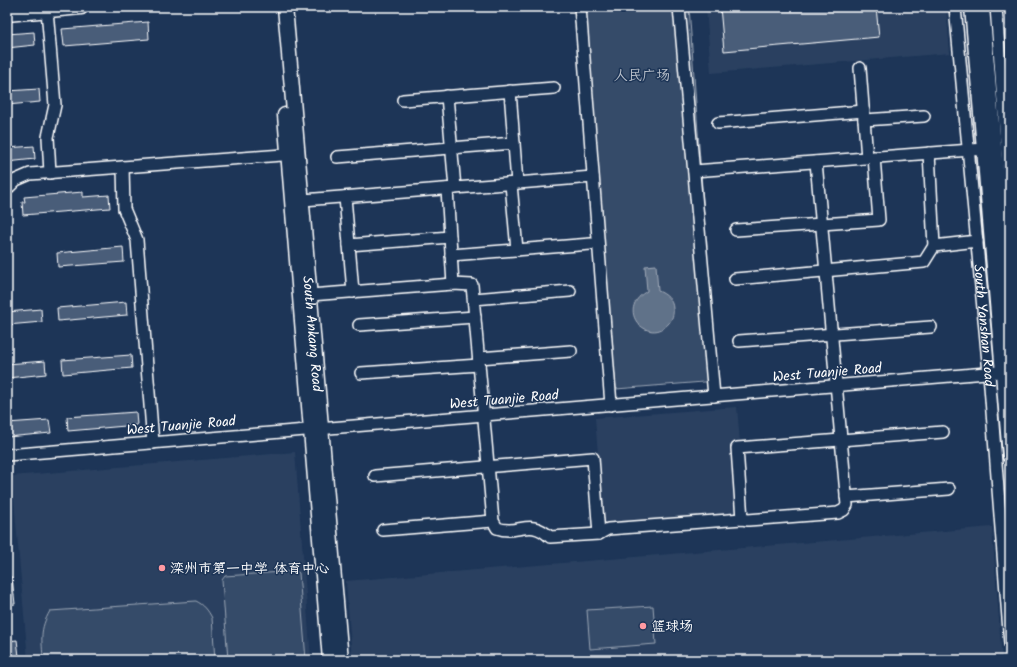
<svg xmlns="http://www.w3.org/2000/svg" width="1017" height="667" font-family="Kalam,'LXGW WenKai TC',sans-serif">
  <rect width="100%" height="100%" fill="#1d3557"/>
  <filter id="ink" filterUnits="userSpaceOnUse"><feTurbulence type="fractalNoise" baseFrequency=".025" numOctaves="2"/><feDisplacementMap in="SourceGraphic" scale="8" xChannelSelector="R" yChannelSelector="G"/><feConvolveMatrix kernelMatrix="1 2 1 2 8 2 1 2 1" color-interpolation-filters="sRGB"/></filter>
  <g filter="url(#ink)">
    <!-- built -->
    <g fill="#2a4161">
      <polygon points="706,7 946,7 950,53 711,73"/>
      <polygon points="737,407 746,515 604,527 595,418"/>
      <polygon points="295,452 311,660 28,660 12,476"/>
      <polygon points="992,527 1002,660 352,660 346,581"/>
    </g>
    <!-- green -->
    <g fill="#364b69" stroke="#9aa5b4">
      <polygon points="584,7 689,7 716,381 616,389"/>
      <polygon points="296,571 299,573 306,660 228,660 222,580 225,576"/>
      <path d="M196 601C204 605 208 610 212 618L215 660H43C42 639 39 630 50 611Z"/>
      <polygon points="653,606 656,644 590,649 587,610"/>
    </g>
    <!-- water -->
    <path fill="#617289" stroke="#a0aab8" d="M656 265 658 291C666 294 673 300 673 309 674 314 672 319 669 323 650 347 613 311 647 291L645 266Z"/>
    <!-- building -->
    <g fill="#4a5d79" stroke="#fff">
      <polygon points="720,7 876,7 879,37 724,51"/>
      <polygon points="148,22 149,39 64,46 62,29"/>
      <polygon points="34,32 35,45 7,48 7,34"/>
      <polygon points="39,89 40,102 7,105 7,91"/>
      <polygon points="34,146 35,159 7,162 7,148"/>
      <polygon points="83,192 83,197 109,195 110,208 23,215 22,202 25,202 24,197"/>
      <polygon points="123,247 124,262 58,267 57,253"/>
      <polygon points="126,302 127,315 58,321 57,308"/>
      <polygon points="41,309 42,322 7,325 7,312"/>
      <polygon points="131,355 132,368 63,374 62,360"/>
      <polygon points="45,361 46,374 7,378 7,364"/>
      <polygon points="136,412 137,425 68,431 67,417"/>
      <polygon points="49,420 51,433 7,437 7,423"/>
      <polygon points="7,577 12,577 15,604 7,605"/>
      <polygon points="17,640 19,656 7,657 7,641"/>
    </g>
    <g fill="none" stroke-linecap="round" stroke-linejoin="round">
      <!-- minor casing -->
      <g stroke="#fff" stroke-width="14">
        <g id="minor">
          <polyline points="580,7 611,405"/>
          <polyline points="679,7 714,396"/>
          <path id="s1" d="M955 7 989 373 1010 644"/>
          <polyline points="996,7 1010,197"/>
          <polyline points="47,10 55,105 48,137 50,173"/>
          <polyline points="860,68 867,158"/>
          <polyline points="510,91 517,183"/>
          <polyline points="447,96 455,188"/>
          <polyline points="403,100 554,88"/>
          <polyline points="864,120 924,116"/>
          <polyline points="718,123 864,111"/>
          <polyline points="929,153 934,246"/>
          <polyline points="337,157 514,143"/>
          <polyline points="123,167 124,209 137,240 153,443"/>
          <polyline points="694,171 984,149"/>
          <polyline points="511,184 517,250"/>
          <polyline points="7,189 16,180 30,174 296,154"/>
          <polyline points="447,189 453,284"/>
          <polyline points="345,197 353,292"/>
          <polyline points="303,200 593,177"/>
          <polyline points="736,230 879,220 874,157"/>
          <polyline points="349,245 450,237"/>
          <polyline points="451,255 591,244"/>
          <polyline points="735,279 924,262 934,246 977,241"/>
          <path d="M310 295 453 284 472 285 493 521 497 528C519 536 529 517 550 537L599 534 608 529 742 519 748 520 838 513 844 510 847 505 816 162"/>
          <polyline points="474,299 570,291"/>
          <polyline points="359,325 475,317"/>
          <polyline points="739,341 931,327"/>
          <polyline points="479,358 571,351"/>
          <polyline points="361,373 479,365"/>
          <polyline points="7,455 1010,371"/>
          <polyline points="375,476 593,458 599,534"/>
          <polyline points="846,497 949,489"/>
          <polyline points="742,519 737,448 943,432"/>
          <polyline points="383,530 493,521"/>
        </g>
      </g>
      <!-- major casing -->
      <g stroke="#fff" stroke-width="17">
        <g id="major">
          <path id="s2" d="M285 7 341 660"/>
          <polyline points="972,7 1010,456"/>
          <polyline points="982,7 1010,333"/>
          <polyline points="7,14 81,7"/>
          <polyline points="285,115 330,660"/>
        </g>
      </g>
      <!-- minor -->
      <use href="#minor" stroke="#1d3557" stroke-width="11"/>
      <!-- major -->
      <use href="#major" stroke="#1d3557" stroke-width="14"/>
    </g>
  </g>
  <!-- markers -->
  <g fill="#ff9aa2" stroke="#1d3557" stroke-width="1.5">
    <circle cx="162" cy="568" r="4"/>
    <circle cx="643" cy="626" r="4"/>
  </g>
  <g text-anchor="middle" stroke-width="3" stroke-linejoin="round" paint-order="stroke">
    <!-- park labels -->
    <g font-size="14" fill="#b9c0ca" stroke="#1d3557">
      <text x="642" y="80">人民广场</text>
    </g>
    <!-- street labels -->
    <g font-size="14" fill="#fff" stroke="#1d3557">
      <text dy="5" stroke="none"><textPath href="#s1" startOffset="320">South Yanshan Road</textPath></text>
      <text dy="5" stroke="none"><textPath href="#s2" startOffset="328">South Ankang Road</textPath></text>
      <text transform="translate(827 372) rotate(-5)" y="5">West Tuanjie Road</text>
      <text transform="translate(504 399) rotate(-5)" y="5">West Tuanjie Road</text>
      <text transform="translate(181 425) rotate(-5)" y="5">West Tuanjie Road</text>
    </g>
    <!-- poi labels -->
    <g font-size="14" fill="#fff" stroke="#1d3557" text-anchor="start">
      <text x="170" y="573">滦州市第一中学 体育中心</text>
      <text x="651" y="631">篮球场</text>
    </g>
  </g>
  <!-- margin -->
  <rect width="1017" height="667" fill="none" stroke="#1d3557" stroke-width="24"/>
  <rect x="12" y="12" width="993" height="643" fill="none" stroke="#fff" stroke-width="1.5" filter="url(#ink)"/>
</svg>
